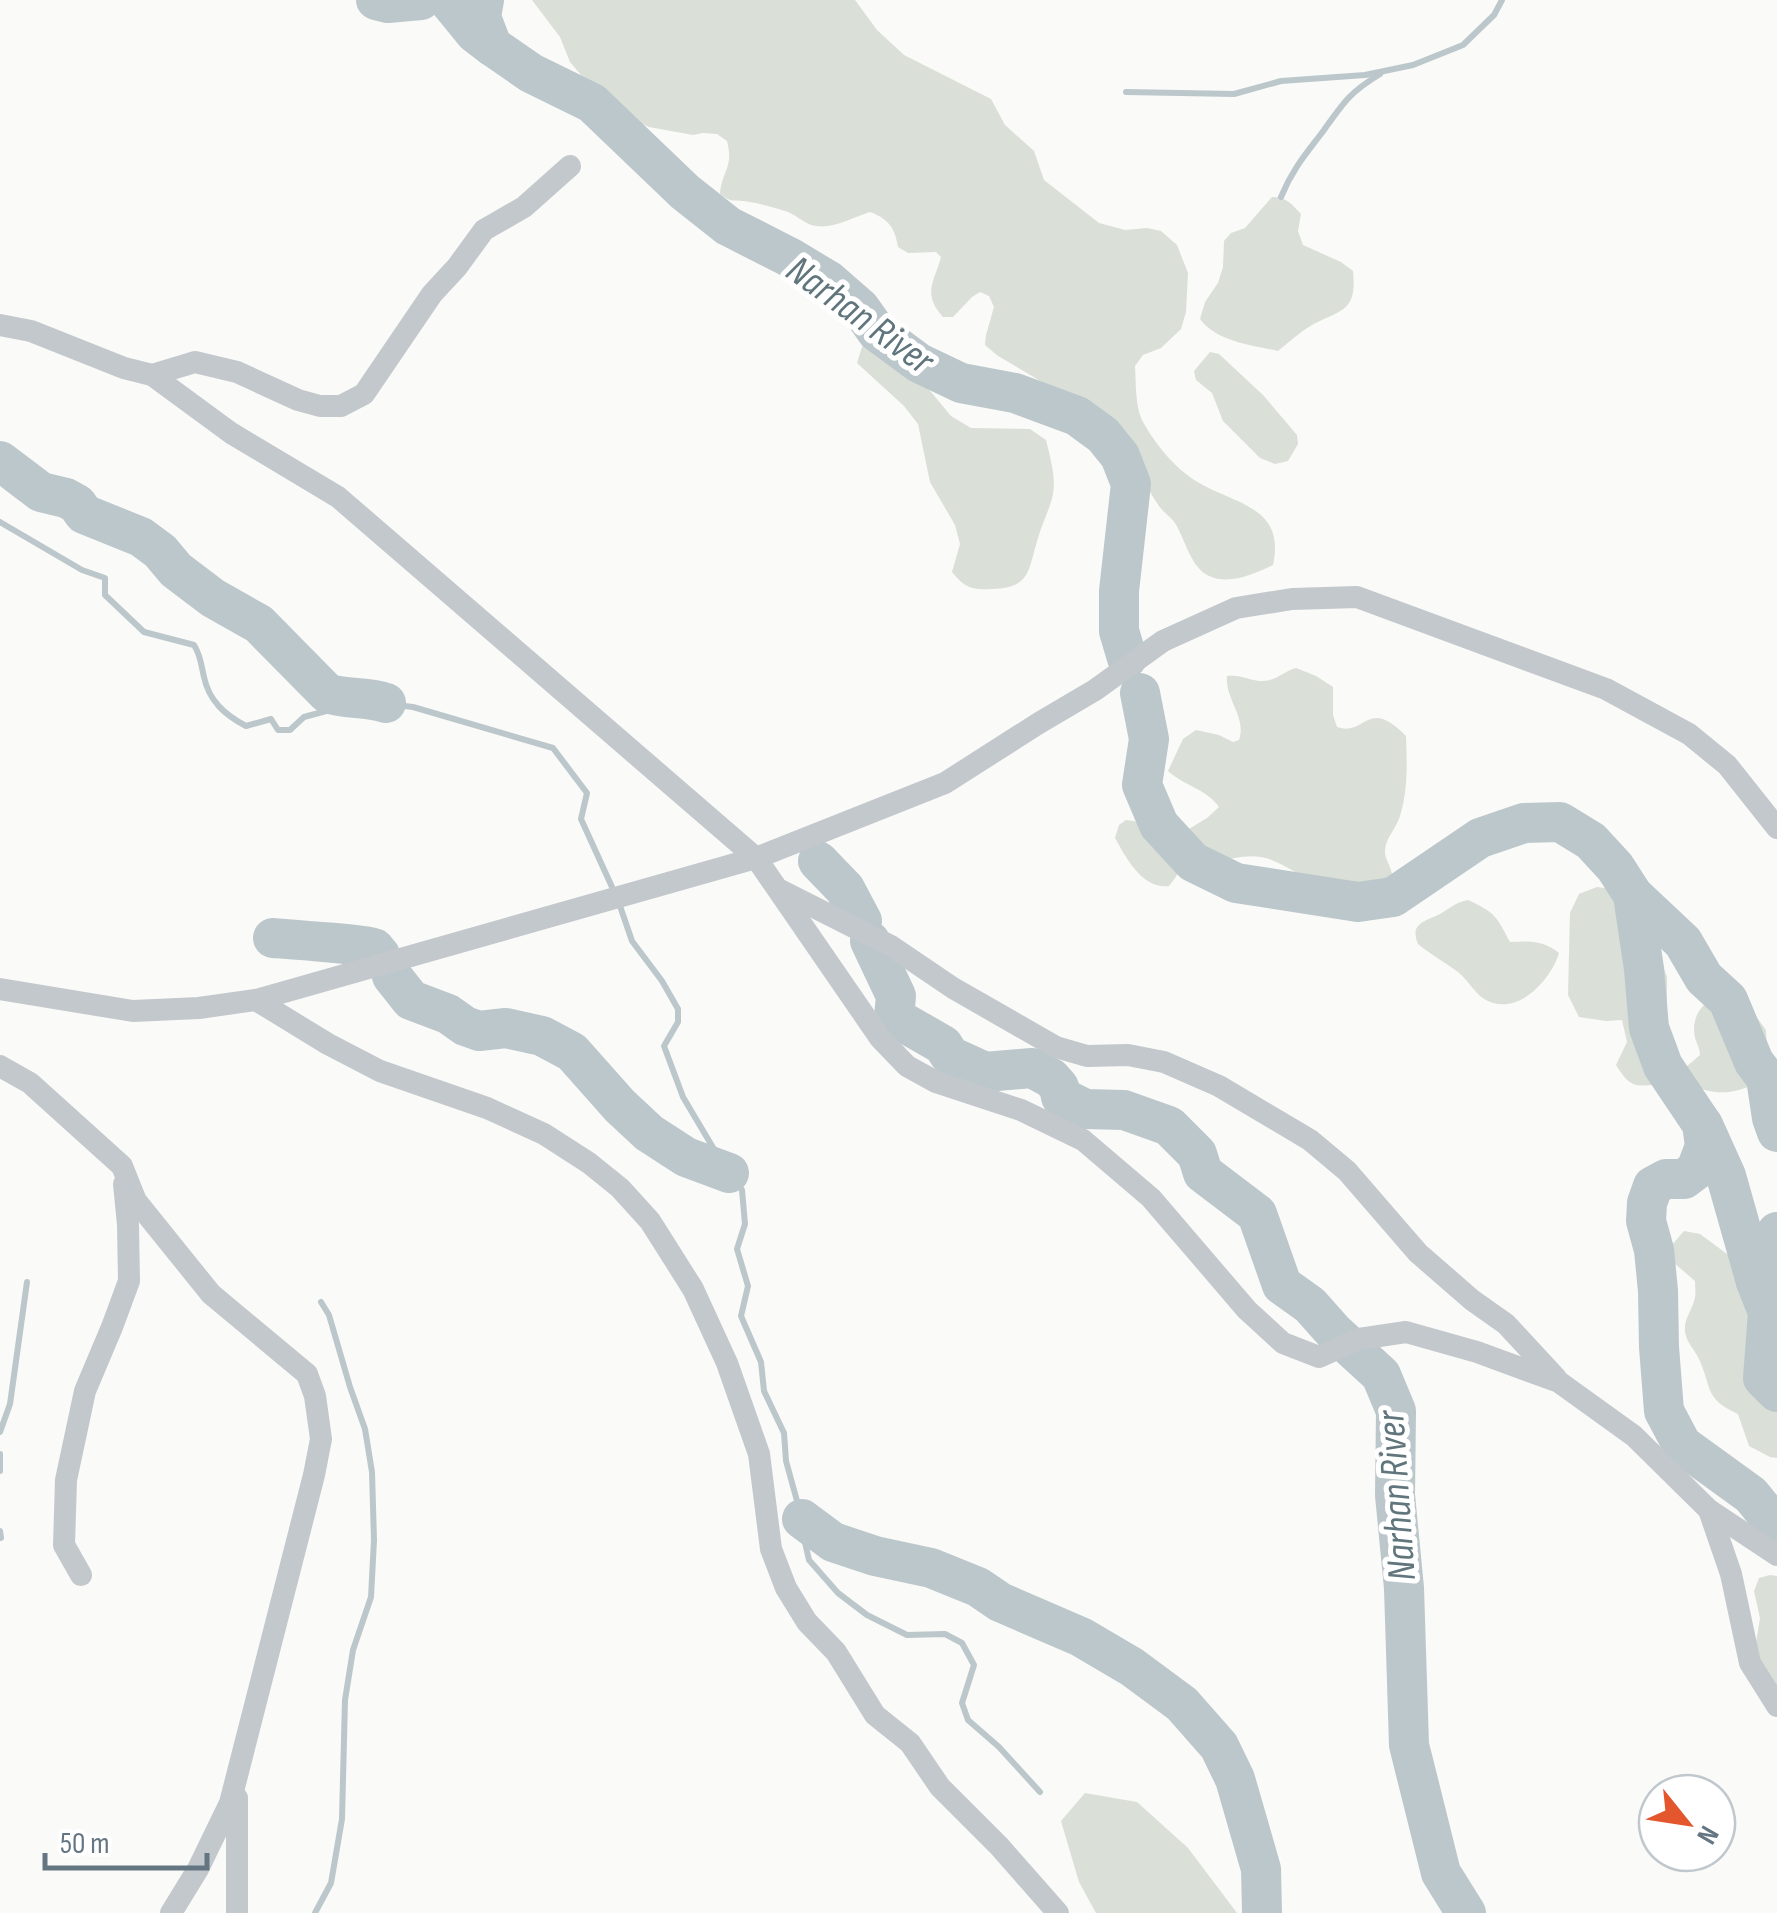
<svg xmlns="http://www.w3.org/2000/svg" width="1777" height="1913" font-family="'Sofia Sans Condensed',sans-serif">
  <rect width="100%" height="100%" fill="#fafaf8"/>
  <!-- green -->
  <g fill="#dadfd7">
    <path d="M532 0H855L877 30 904 55 991 99 1005 125 1034 151 1044 180 1099 223 1125 230 1147 228 1161 231 1177 245 1188 273 1186 312 1181 329 1161 348 1143 355 1135 366C1136 382 1135 405 1142 420 1152 439 1169 461 1186 474 1224 505 1287 500 1273 565 1254 574 1228 586 1207 575 1190 565 1185 539 1175 523 1171 517 1164 513 1159 506 1149 492 1142 474 1131 460 1095 413 1050 386 998 356L985 345 986 335 994 307 989 296 980 292 972 297 953 317H943C922 293 934 283 941 257L936 252 908 253 898 247C895 227 888 219 870 212 853 217 834 229 816 226 806 225 798 216 788 212 776 208 762 204 750 202 735 199 733 204 720 194 722 170 734 168 727 141L717 134 703 133 693 135 649 127 636 121 602 89 581 75 570 62 560 37Z"/>
    <path d="M1272 197C1286 197 1292 204 1301 214L1298 231 1303 245 1341 262 1353 271C1357 312 1342 309 1312 325 1300 332 1289 342 1278 351 1252 345 1217 342 1200 319L1205 302 1218 283 1223 267 1224 241 1231 233 1245 228Z"/>
    <path d="M870 336 901 356 951 416 971 428 1030 429 1046 440C1050 457 1056 476 1053 494 1050 509 1042 523 1038 538 1028 569 1032 588 992 589 972 590 965 588 952 572L960 544 955 525 930 482 918 424 904 406 857 363 862 347Z"/>
    <polygon points="1210,352 1219,354 1263,395 1297,435 1298,444 1288,461 1275,464 1260,458 1223,421 1212,393 1196,380 1194,371"/>
    <path d="M1296 668 1316 676 1333 687V715L1337 727C1367 737 1366 696 1406 736 1407 764 1408 790 1400 816 1396 829 1384 840 1385 853 1386 862 1392 867 1392 876 1368 896 1330 890 1303 876 1289 869 1277 860 1261 857 1232 852 1205 876 1182 840L1184 832 1207 818 1219 807C1208 790 1183 785 1168 771L1183 739 1196 730 1219 735 1233 742 1239 740C1247 717 1225 700 1227 676 1241 674 1250 681 1263 681 1276 681 1284 671 1296 668Z"/>
    <path d="M1126 820C1146 822 1154 828 1167 843 1182 860 1185 867 1169 886 1142 889 1127 859 1115 838L1119 825Z"/>
    <path d="M1597 887 1619 890 1629 910 1656 945 1667 977V1064L1657 1084C1633 1088 1629 1085 1616 1065L1627 1042 1622 1020 1606 1021 1579 1017 1568 995 1570 913 1579 894Z"/>
    <path d="M1468 900C1496 913 1496 916 1510 942 1530 941 1543 940 1559 953 1551 980 1517 1017 1486 1000 1476 995 1468 980 1458 972 1445 962 1431 955 1418 944 1410 924 1423 922 1438 915 1450 909 1453 903 1468 900Z"/>
    <path d="M1724 990 1744 1000 1766 1030 1767 1052 1756 1083C1730 1097 1709 1094 1683 1082L1686 1067 1700 1055C1700 1049 1697 1044 1695 1038 1690 1014 1705 1001 1724 990Z"/>
    <path d="M1684 1231 1700 1234 1739 1263 1764 1264 1770 1261 1777 1246V1458L1770 1457 1749 1446 1738 1414C1703 1398 1713 1388 1698 1357 1695 1351 1688 1343 1686 1336 1681 1322 1693 1310 1695 1297 1696 1294 1695 1285 1695 1281L1673 1262 1672 1245Z"/>
    <polygon points="1770,1575 1777,1576 1777,1692 1761,1670 1756,1643 1760,1618 1754,1591 1759,1578"/>
    <polygon points="1085,1793 1137,1802 1188,1848 1237,1913 1096,1913 1079,1882 1061,1821"/>
  </g>
  <g fill="none" stroke-linecap="round" stroke-linejoin="round">
    <!-- stream -->
    <g stroke="#bbc7cb" stroke-width="6">
      <polyline points="1126,92 1234,94 1281,81 1365,75 1413,65 1463,45 1494,15 1502,0"/>
      <path d="M1281 197C1293 168 1306 154 1324 130 1344 102 1349 93 1380 74"/>
      <path d="M0 522 82 570 105 578V595L144 632 194 645C201 656 201 665 204 677 209 701 225 715 246 726L271 719 278 730H290L304 717 363 701 413 707 553 748 587 793 581 819 612 887"/>
      <polyline points="620,906 632,941 662,981 678,1009 678,1022 664,1046 683,1097 718,1156 742,1190 745,1224 737,1249 748,1286 741,1316 761,1362 764,1391 784,1433 786,1461 802,1519 804,1538 809,1560 838,1593 867,1615 907,1635 945,1634 962,1643 974,1665 962,1703 968,1720 999,1747 1040,1792"/>
      <polyline points="0,1432 10,1404 27,1282"/>
      <polyline points="0,1454 0,1471"/>
      <polyline points="0,1531 1,1538"/>
      <polyline points="315,1913 331,1883 342,1819 345,1700 353,1650 371,1597 374,1540 372,1472 365,1429 350,1387 329,1315 321,1302"/>
    </g>
    <!-- river -->
    <g stroke="#bbc7cb" stroke-width="40">
      <polyline points="376,0 388,3 421,0"/>
      <polyline points="448,0 475,33 492,46"/>
      <polyline points="484,0 481,17 492,46 531,73 592,103 685,192 728,226 789,257 829,281 860,308 877,332 919,363 961,383 1015,393 1077,416 1103,435 1120,456 1131,484 1119,591 1119,631 1127,658"/>
      <path d="M0 461 41 492 66 498 77 504 84 514 141 537 160 551 176 570 213 598 259 624 327 693C346 700 366 696 386 703"/>
      <polyline points="1140,693 1149,739 1142,785 1159,825 1193,862 1236,883 1358,902 1393,897 1480,838 1524,823 1560,822 1591,841 1615,867 1633,895 1683,942 1704,978 1728,1000 1754,1062 1766,1078 1772,1118 1777,1132"/>
      <polyline points="818,861 845,889 862,921"/>
      <polyline points="1633,895 1644,969 1649,1028 1663,1066 1702,1124 1705,1146 1696,1170 1684,1179 1666,1179 1653,1186 1647,1203 1646,1221 1654,1250 1658,1291 1659,1347 1664,1411 1682,1445 1751,1495 1777,1527"/>
      <path d="M273 938C286 939 369 945 374 948 377 950 378 953 380 955"/>
      <polyline points="870,941 896,996 894,1017 943,1045 950,1056 985,1072 1032,1068 1051,1078 1059,1087 1061,1097 1085,1109 1124,1110 1169,1126 1197,1154 1203,1173 1257,1214 1282,1285 1310,1305 1334,1332 1381,1375 1396,1411 1395,1495 1404,1588 1409,1745 1441,1873 1466,1913"/>
      <polyline points="392,976 411,1000 448,1014 465,1026 479,1031 506,1028 542,1036 572,1052 620,1106 649,1133 686,1157 729,1173"/>
      <polyline points="1703,1125 1726,1176 1756,1282"/>
      <polyline points="1777,1232 1756,1282 1768,1312 1763,1378 1777,1392"/>
      <polyline points="802,1519 833,1542 875,1556 931,1568 978,1587 1000,1602 1081,1637 1132,1667 1182,1704 1219,1746 1235,1779 1261,1869 1262,1913"/>
    </g>
    <!-- minor -->
    <g stroke="#c3c8cc" stroke-width="22">
      <polyline points="0,325 31,331 124,368 152,375 231,433 338,497 756,858 945,783 1039,723 1095,690 1163,641 1236,608 1292,599 1357,597 1606,689 1689,734 1727,765 1777,828"/>
      <polyline points="152,375 195,362 237,372 298,400 320,406 341,406 364,394 432,294 457,267 484,230 524,207 570,166"/>
      <polyline points="780,890 891,946 953,988 1056,1047 1087,1056 1128,1055 1164,1062 1219,1086 1310,1140 1347,1171 1418,1253 1472,1300 1506,1324 1556,1378"/>
      <polyline points="0,989 133,1011 199,1008 256,1000 756,858 880,1038 907,1066 936,1082 1021,1110 1083,1140 1151,1198 1247,1310 1283,1343 1319,1357 1359,1339 1406,1332 1477,1352 1559,1382 1634,1436 1709,1510 1777,1555"/>
      <polyline points="256,1000 328,1044 380,1071 487,1108 544,1134 589,1163 620,1188 650,1221 693,1289 727,1363 759,1454 771,1549 786,1588 807,1622 836,1652 875,1715 910,1743 940,1787 999,1846 1058,1913"/>
      <polyline points="0,1066 30,1083 122,1166 136,1201 211,1294 307,1374 315,1396 321,1439 314,1475 230,1803 198,1869 171,1913"/>
      <polyline points="1709,1510 1731,1574 1750,1663 1777,1706"/>
      <polyline points="81,1575 64,1545 66,1480 85,1391 112,1327 129,1281 128,1225 124,1184"/>
      <polyline points="237,1798 237,1913"/>
    </g>
  </g>
  <g text-anchor="middle" stroke-width="10" stroke-linejoin="round" paint-order="stroke">
    <!-- water labels -->
    <g font-size="40" font-style="italic" fill="#60757c" stroke="#fff">
      <text transform="translate(861 314) rotate(36)" y="14">Narhan River</text>
      <text transform="translate(1395 1496) rotate(-94)" y="14">Narhan River</text>
    </g>
  </g>
  <!-- north arrow -->
  <g transform="translate(1687 1823) rotate(120)"><circle r="48" fill="#ffffff" stroke="#c1c8cd" stroke-width="2.5"/>
  <path d="M0-8L18 38L0 25L-18 38Z" fill="#e4572e"/>
  <text y="-15" font-size="28" font-weight="bold" text-anchor="middle" fill="#657683">N</text>
  </g>
  <!-- scale -->
  <path d="M45 1853v15h162v-15" fill="none" stroke="#657683" stroke-width="5"/>
  <text x="60" y="1853" font-size="30" fill="#657683" stroke="#ffffff" stroke-width="8" paint-order="stroke">50 m</text>
</svg>
